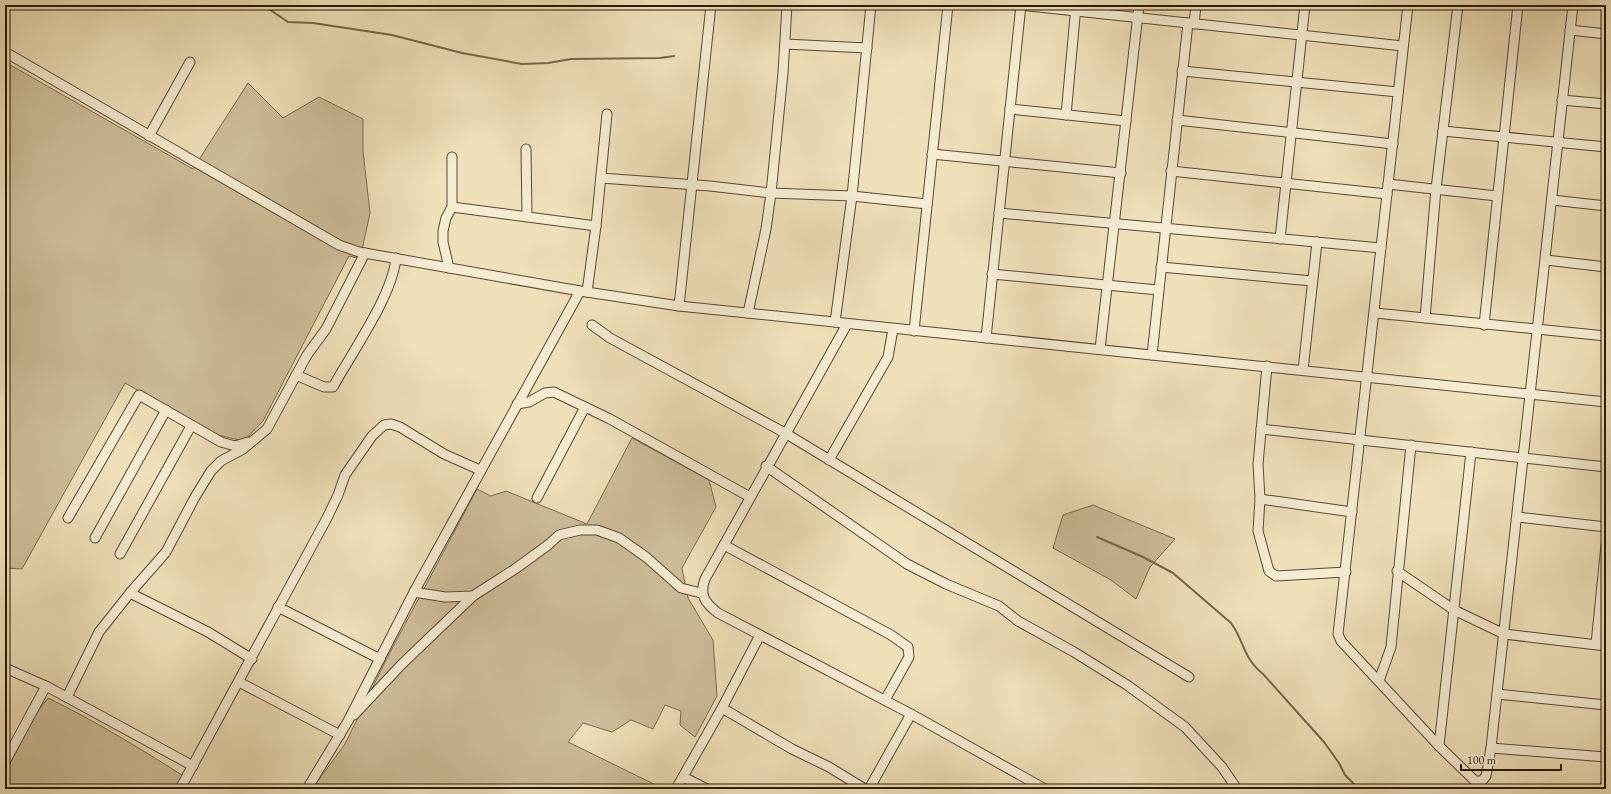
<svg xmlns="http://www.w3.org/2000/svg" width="1611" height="794" font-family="'EB Garamond',serif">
  <rect width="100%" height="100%" fill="#eee0b9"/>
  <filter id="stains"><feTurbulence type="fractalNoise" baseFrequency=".005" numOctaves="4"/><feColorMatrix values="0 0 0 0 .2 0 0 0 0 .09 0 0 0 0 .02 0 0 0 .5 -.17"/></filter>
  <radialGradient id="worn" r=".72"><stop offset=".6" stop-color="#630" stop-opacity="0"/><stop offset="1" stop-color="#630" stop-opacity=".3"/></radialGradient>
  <!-- green -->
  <g fill="#cdbe9a" stroke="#7c6b4d">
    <polygon points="5,62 193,169 248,83 283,118 319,97 363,119 363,151 370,213 360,259 349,256 263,421 244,441 218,435 125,383 22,569 5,568"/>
    <polygon points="632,438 709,480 716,507 682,568 688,598 713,640 717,696 695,737 680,725 681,711 665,705 653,729 631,720 612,732 583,723 568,742 664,789 312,789 345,744 386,660 477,489 491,496 506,491 587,524"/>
    <polygon points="1093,505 1175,539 1150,567 1136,599 1111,580 1053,548 1063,515"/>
    <path d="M48 698C97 722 143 750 188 779L183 789H5V753Z"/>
  </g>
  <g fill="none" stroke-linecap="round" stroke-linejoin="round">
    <!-- stream -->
    <g stroke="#776749" stroke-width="2">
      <polyline points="263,5 288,22 313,23 392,35 462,53 522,64 548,63 571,59 660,58 674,56"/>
      <path d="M1097 537 1143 557 1173 573 1231 623C1245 642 1242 657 1263 674L1324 742 1339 763 1345 775 1359 789"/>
    </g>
    <!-- minor casing -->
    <g stroke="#5b4a2e" stroke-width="11">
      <g id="minor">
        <polyline points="1020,5 1403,46"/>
        <polyline points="1408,5 1338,634 1341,641 1439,746 1475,781 1482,781 1486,776 1491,748 1573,5"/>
        <polyline points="1194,24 1196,5"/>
        <polyline points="1570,30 1606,34"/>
        <polyline points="785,44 867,48"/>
        <polyline points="5,52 339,245 359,252 580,291 679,306 1606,402"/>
        <polyline points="1182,71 1398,92"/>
        <polyline points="1562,100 1606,104"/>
        <polyline points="1010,109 1126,121"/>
        <polyline points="1066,115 1076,6"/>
        <polyline points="1177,120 1393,144"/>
        <polyline points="1443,131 1606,147"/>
        <polyline points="149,136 190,62"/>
        <polyline points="526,149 527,216"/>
        <polyline points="932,154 1121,173"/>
        <polyline points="1171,171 1387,194"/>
        <polyline points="601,178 710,186 771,193 852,196 927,204"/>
        <polyline points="1388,184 1497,196"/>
        <polyline points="1552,200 1606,206"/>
        <polyline points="452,207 596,226"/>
        <polyline points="999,213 1381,248"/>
        <polyline points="1280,239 1305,5"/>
        <polyline points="1546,260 1606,267"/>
        <polyline points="1161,267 1312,281"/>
        <polyline points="449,268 443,242 443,231 446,218 452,207 452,157"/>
        <polyline points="992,274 1158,290"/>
        <polyline points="587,292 596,226 607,114"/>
        <polyline points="679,306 711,5"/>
        <polyline points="748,313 766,229 771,193 783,73 787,5"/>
        <polyline points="1375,313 1606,336"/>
        <polyline points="1425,318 1436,189 1458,5"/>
        <polyline points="835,322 852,196 871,5"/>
        <path d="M847 324 705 579C699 595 705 603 718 613L911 714 1045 789"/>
        <polyline points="592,325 610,338 785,433 1189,677"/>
        <polyline points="1484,325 1518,5"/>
        <polyline points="914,331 948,5"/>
        <polyline points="986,338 1021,5"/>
        <polyline points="1100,349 1139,5"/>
        <polyline points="1152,355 1188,23"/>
        <polyline points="1267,366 1258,464 1260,499 1258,531 1269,571 1276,576 1346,572"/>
        <polyline points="1303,370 1317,242"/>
        <path d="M296 375 324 387H333C352 352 392 297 396 258"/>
        <polyline points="517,404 529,402 545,393 554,392 610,419 750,497"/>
        <polyline points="1261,429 1606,467"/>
        <polyline points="829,460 888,357 893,329"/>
        <polyline points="766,466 907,564 946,584 999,606 1018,621 1074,652 1127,685 1185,727 1222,767 1237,789"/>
        <polyline points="537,498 585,407"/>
        <polyline points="1260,499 1352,512"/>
        <polyline points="1518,517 1606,527"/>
        <polyline points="68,518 139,395 221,442 235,446 248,442"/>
        <polyline points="95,538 166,410"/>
        <polyline points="724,545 891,635 908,647 909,657 885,700"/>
        <polyline points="120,554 191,426"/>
        <polyline points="1397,571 1454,610 1504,634 1606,646"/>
        <polyline points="414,592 445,597 473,596"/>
        <polyline points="130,593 166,552 195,497 211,471 221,461 243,449 267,429 307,355 326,329 365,253"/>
        <polyline points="278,607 380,659"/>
        <polyline points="1596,644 1606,545"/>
        <polyline points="5,668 46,686 193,766"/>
        <polyline points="1379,681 1391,647 1411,445"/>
        <polyline points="239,682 340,735"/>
        <polyline points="1497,694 1606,705"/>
        <polyline points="67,697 99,632 130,593 208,632 252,659"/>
        <polyline points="722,708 792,749 829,767 865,789"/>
        <polyline points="354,715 402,664 473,596 515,569 548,545 559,535 580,530 597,530 619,538 646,557 681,588 701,593"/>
        <polyline points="1439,746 1471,452"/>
        <polyline points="1491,748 1606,757"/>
        <polyline points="5,762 46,686"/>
        <polyline points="683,777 707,789"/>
        <polyline points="180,789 327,518 338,495 345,475 372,436 384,425 391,424 400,427 444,454 480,470"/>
        <polyline points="307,789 348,721 414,592 580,291"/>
        <polyline points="676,789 722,708 760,635"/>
        <polyline points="869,789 911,714"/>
        <polyline points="1605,789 1606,783"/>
      </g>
    </g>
    <!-- minor -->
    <use href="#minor" stroke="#f4ebd2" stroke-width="9"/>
  </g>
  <!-- margin -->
  <rect width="1611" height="794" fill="none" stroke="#eee0b9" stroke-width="20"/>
  <rect x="6" y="6" width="1599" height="782" fill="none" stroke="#2a1800" stroke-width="2"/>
  <rect x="10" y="10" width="1591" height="774" fill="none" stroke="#2a1800"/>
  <!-- scale -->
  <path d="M1461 764v6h100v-6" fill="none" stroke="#2a1800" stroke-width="2"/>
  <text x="1467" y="764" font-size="12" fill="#2a1800" stroke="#f4ebd2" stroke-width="3" paint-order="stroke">100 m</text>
  <rect width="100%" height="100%" filter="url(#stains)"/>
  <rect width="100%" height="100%" fill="url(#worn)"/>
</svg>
